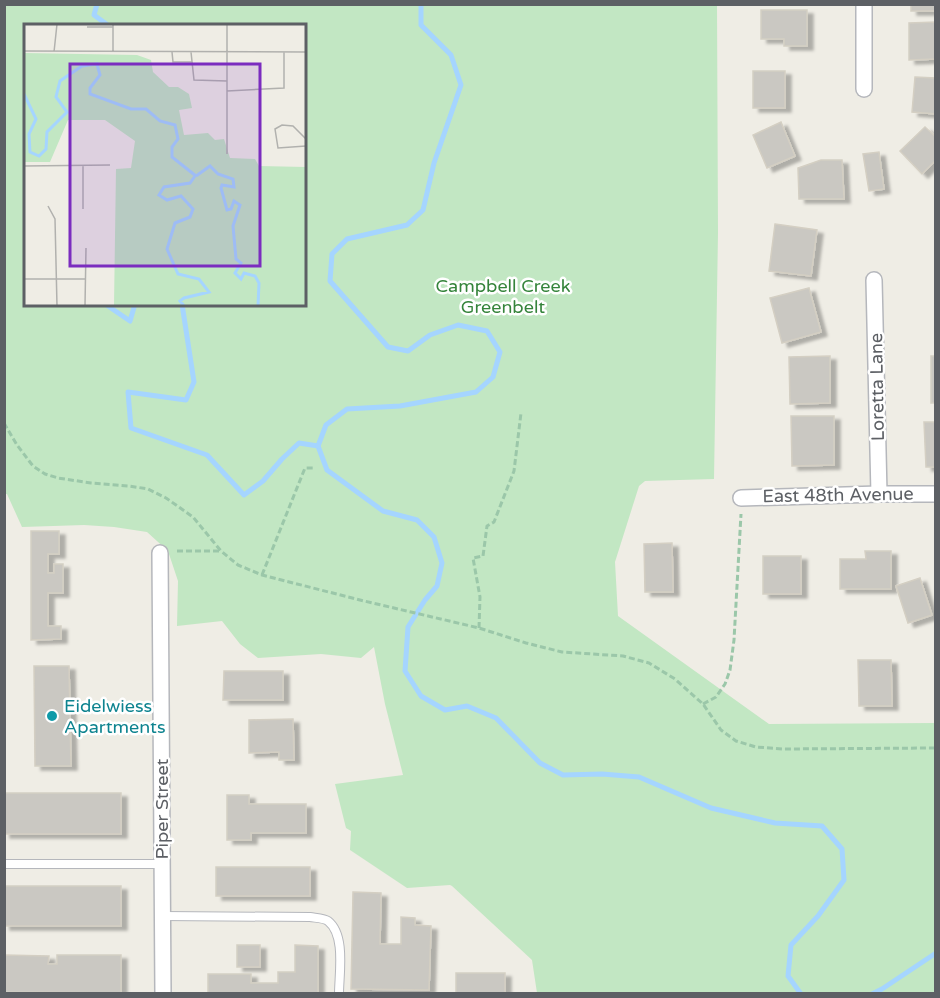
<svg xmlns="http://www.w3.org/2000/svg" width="940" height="998" font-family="'Varela Round',sans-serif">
  <defs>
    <filter id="shadow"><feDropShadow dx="6" dy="4" stdDeviation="1.5" flood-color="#0004"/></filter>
  </defs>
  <rect width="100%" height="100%" fill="#efede5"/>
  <!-- green -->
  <path fill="#c2e7c3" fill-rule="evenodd" d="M5 5H717L718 233 714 479 645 481 639 486 615 562 618 616 769 724 935 723V993H537L532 960 452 886 450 885 407 888 350 850 351 831 346 828 335 784 403 775 385 704 374 647 361 658 321 654 258 658 240 644 222 621 177 626 178 581 168 551 147 532 114 527 84 525 22 527 7 494H5ZM26 26H304V304H26Z"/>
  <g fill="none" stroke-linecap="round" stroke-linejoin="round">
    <!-- stream -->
    <g stroke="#a5d5ff" stroke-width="5">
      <polyline points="97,4 94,15 109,26"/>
      <polyline points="105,304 130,321 135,304"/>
      <polyline points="182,304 194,382 186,400 128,392 131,428 207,455 244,495 263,481 282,459 299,443 318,446"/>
      <polyline points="318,446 327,470 383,511 417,520 434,537 442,563 437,586 425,600 408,627 405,671 421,696 445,710 467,706 496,718 540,763 563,775 602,774 639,777 711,808 775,823 822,826 842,849 844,880 818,916 791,945 788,976 801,994"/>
      <polyline points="318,446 326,425 347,409 400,406 476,392 493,377 500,352 487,331 458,325 430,335 408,351 388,347 330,281 332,254 347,239 407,225 423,210 434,163 461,85 451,55 421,25 421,4"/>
      <polyline points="872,994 882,989 936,953"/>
    </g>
  </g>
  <!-- building -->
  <g fill="#cac8c2" stroke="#d4cfc3" stroke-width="1.5" filter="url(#shadow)">
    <rect x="911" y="4" width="25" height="7"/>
    <polygon points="761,10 807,10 807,46 784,46 784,39 761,39"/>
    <polygon points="936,22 936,59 909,60 909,23"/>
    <rect x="753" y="71" width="32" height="37"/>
    <polygon points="915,77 936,78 936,114 912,112"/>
    <polygon points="781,122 795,156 767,168 753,135"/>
    <polygon points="925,127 936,137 936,160 922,174 900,151"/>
    <polygon points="879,152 884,189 869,191 863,154"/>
    <polygon points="821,160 842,160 844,199 799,199 798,168"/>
    <polygon points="775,224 817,230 811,276 769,271"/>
    <polygon points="809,288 821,332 782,343 770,298"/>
    <polygon points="830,356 830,403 790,404 789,357"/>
    <rect x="931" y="356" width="5" height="47"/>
    <polygon points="791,416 834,416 834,465 792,466"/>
    <polygon points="924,422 936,422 936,467 926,467"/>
    <polygon points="31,531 59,531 59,554 48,554 48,573 54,573 54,564 63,564 63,593 48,593 48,626 61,626 61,639 31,640"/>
    <polygon points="672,543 673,592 645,592 644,544"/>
    <polygon points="865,551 891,551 891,589 840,589 840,559 866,559"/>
    <rect x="763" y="556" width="38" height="38"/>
    <polygon points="920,578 932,615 908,623 896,586"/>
    <polygon points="858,660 891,660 892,706 859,706"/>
    <polygon points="34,666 69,666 71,766 35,766"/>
    <polygon points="224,671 283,671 283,700 223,700"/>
    <polygon points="293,719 294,760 279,760 279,752 249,753 249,720"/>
    <rect x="4" y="793" width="117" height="41"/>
    <polygon points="227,795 249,795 249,804 306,804 306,833 251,833 251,840 227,840"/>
    <rect x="216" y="867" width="94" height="29"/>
    <rect x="4" y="886" width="117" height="40"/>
    <polygon points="353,892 381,893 380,944 401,944 401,917 415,918 415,925 431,926 429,990 351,989"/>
    <rect x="237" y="945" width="23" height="22"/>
    <polygon points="295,945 318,946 318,994 208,994 208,974 251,974 251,983 278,983 278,972 295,972"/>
    <polygon points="4,955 49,956 48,964 57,964 57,955 121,955 121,993 4,992"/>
    <rect x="456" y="973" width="49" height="21"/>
  </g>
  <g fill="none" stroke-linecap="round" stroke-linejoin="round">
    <!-- service casing -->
    <g stroke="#b5b7bc" stroke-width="10">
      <g id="service">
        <polyline points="4,864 162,864"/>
        <path d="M162 916 310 917C316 918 324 918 328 921 346 935 339 974 339 994"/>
      </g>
    </g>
    <!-- minor casing -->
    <g stroke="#b5b7bc" stroke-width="18">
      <g id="minor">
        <polyline points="864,89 864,4"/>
        <polyline points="874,280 879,494"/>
        <polyline points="741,498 879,494 936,494"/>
        <polyline points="160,553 163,994"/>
      </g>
    </g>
    <!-- path -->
    <g stroke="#9bc7a9" stroke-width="3" stroke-dasharray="6 3" stroke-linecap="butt">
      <polyline points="4,423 17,445 33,466 45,474 58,478 91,483 129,486 148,489 166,498 193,517 221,551 238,565 262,575 360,600 479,628 526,643 562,652 623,656 649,663 675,679 703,704 721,730 736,741 756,747 783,749 936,748"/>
      <polyline points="177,551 221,551"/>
      <polyline points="262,575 305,468 313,468"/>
      <polyline points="479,628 480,597 473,558 483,556 487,526 494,522 514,471 521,413"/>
      <polyline points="703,704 716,697 725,684 730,670 734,640 741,514"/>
    </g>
    <!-- service -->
    <use href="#service" stroke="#fff" stroke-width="8"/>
    <!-- minor -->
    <use href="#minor" stroke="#fff" stroke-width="15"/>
  </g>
  <!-- markers -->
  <circle fill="#0f9aa8" stroke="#fff" stroke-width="2" cx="52" cy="716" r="6"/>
  <g text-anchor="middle" stroke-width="5" stroke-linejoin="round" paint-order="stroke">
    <!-- park labels -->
    <g font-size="18" fill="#35843b" stroke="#fff">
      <text x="503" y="292">Campbell Creek<tspan x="503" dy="21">Greenbelt</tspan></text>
    </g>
    <!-- street labels -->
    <g font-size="18" fill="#5d6065" stroke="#fff">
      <text transform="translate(877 387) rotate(-91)" y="6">Loretta Lane</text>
      <text transform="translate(838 495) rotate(-1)" y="6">East 48th Avenue</text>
      <text transform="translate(162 809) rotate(-90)" y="6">Piper Street</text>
    </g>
    <!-- culture labels -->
    <g font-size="18" fill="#0d838f" stroke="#fff" text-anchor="start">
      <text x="64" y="712">Eidelwiess<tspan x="64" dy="21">Apartments</tspan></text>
    </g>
  </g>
  <!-- overview -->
  <g transform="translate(24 24)">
    <rect width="282" height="282" fill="#efede5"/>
    <path d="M0 29 113 31 127 36 129 48 145 63H154L165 70 168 84 155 86 160 111 184 109 191 116 200 115 206 134 231 135 235 142 282 143V282H90L92 145 107 144 111 117 81 96H44L26 138H0Z" fill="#c2e7c3"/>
    <path fill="none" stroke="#a5d5ff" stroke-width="3" d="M0 70 12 95 5 110 6 128 15 132 22 125 23 108 43 88 32 73 36 57 58 42 73 40 76 51 66 64V70L107 85H122L136 97 151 101 154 115 148 123V133L172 152M172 152 186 142 194 150 209 155 210 163 198 161 197 164 203 186 207 185 210 177 216 181 209 202 212 235 217 239 211 249 217 255 220 249 231 252 235 259 234 282M160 282 156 277 160 274 185 268 175 255 154 250 143 225 151 199 166 193 169 185 157 172 143 176 135 171 140 163 166 159 171 152"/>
    <path fill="none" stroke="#b1b1ae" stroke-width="1.5" d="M203 0V130M63 3H89M0 27 282 28M30 28 33 0M89 28V0M148 28 149 38H168M167 28 170 56 203 57M203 67 260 64V28M282 115 269 102 258 101 251 105 254 124 282 122M0 142 86 141M59 142V185M24 182 31 195 33 282M0 255H61M61 282 62 224"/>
    <path fill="#7b2cbf" fill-opacity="0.15" stroke="#7b2cbf" stroke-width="3" d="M46 40H236V242H46Z"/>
    <rect width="282" height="282" fill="none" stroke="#5d6065" stroke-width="3"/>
  </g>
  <!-- border -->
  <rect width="940" height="998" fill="none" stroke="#5d6065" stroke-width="12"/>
</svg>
